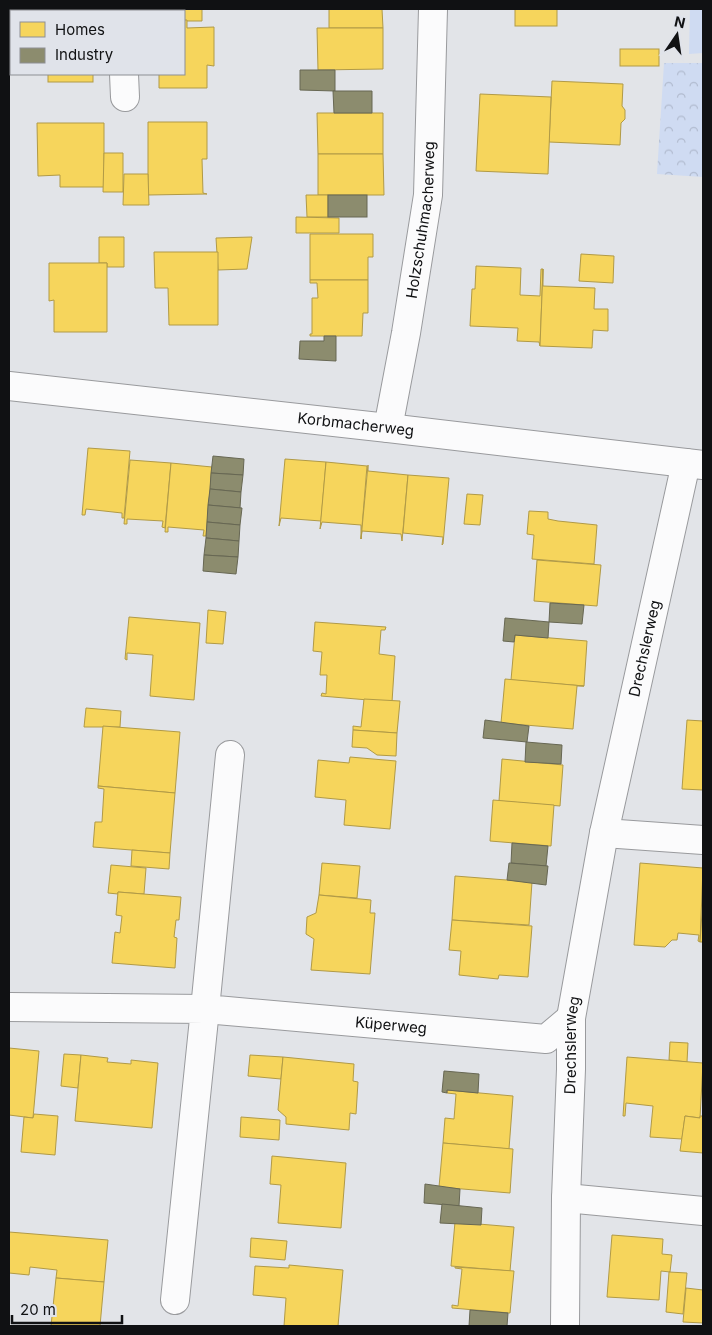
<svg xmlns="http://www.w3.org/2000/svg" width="712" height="1335" font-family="Inter,sans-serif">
  <defs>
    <pattern id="park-crowns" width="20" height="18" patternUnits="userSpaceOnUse" patternTransform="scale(1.25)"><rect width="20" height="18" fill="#cfdbf2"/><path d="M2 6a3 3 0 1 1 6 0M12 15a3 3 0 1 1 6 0" fill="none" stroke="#b1bbcf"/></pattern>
  </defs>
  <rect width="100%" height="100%" fill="#e2e4e8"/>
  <!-- grass -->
  <polygon fill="#cfdbf2" points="690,9 703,9 703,53 689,54"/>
  <!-- park -->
  <polygon fill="url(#park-crowns)" points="664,63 703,63 703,177 657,174"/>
  <!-- homes -->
  <g fill="#f6d55c" stroke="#b19a46">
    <rect x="19" y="9" width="67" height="2"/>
    <polygon points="164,9 202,9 202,21 187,21 184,20 184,11 164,11"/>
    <polygon points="329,9 382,9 383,28 329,28"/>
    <rect x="515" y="9" width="42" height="17"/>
    <polygon points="184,20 187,20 187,28 214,27 214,66 207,65 207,88 159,88 159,74 184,74"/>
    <polygon points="317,28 383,28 383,69 318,70"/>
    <rect x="620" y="49" width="39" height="17"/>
    <rect x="48" y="74" width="45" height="8"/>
    <polygon points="552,81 623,84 622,106 625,110 625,119 621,123 620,145 549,142"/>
    <polygon points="480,94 551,97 548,174 476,171"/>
    <polygon points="317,113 383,113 383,154 318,154"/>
    <polygon points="148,122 207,122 207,159 202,159 203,193 207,194 148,195"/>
    <polygon points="37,123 104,123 104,187 60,187 60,175 38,176"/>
    <polygon points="104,153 123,153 123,192 103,192"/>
    <polygon points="318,154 383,154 384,195 318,195"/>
    <polygon points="124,174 148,174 149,205 123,205"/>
    <polygon points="306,195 328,195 328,217 307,217"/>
    <polygon points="296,217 339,218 339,233 296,233"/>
    <polygon points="310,234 373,234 373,257 368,257 368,280 310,280"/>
    <polygon points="99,237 124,237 124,267 107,267 107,263 99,263"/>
    <polygon points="252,237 247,269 218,270 216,238"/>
    <polygon points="154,252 218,252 218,325 169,325 168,288 155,288"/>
    <polygon points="581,254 614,256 613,283 579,281"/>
    <polygon points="49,263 107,263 107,332 54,332 54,300 49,301"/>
    <polygon points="476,266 521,268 520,295 540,296 541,269 543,269 540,346 539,342 517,341 518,328 470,326 472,289 475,289"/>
    <polygon points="543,269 543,286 595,288 594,309 608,309 608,331 593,330 592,348 540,346"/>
    <polygon points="310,280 368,280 368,313 363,313 362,336 310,336 310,334 312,334 312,298 318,298 317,283 310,283"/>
    <polygon points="88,448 130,451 124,518 122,518 122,513 86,509 85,515 82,515"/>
    <polygon points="285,459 326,462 321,521 281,518 279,526"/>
    <polygon points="130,460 171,463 165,528 162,527 163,521 127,519 127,524 124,524"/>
    <polygon points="326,462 367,466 361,539 361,525 322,522 320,529"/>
    <polygon points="171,463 212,467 206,536 203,536 204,530 168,527 168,532 165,532"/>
    <polygon points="368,465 368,471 408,475 402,541 401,534 362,531 361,539"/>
    <polygon points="408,475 449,478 443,544 442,545 443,537 403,533"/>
    <polygon points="467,494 483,495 480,525 464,524"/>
    <polygon points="529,511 548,512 548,519 558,521 597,525 594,564 532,559 534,535 527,534"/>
    <polygon points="537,560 601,565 597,606 534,601"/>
    <polygon points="208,610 226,612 223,644 206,643"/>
    <polygon points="129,617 200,623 194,700 150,696 153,655 127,653 127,660 125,659"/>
    <polygon points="315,622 386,627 385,630 381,630 379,654 395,656 392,702 321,696 322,693 326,694 327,675 320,675 322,652 313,651"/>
    <polygon points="515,635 587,641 584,686 511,680"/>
    <polygon points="505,679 584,686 577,686 573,729 501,723"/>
    <polygon points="364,699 400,701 397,733 353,730 353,726 361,727"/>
    <polygon points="86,708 121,711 120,727 84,727"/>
    <polygon points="687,720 703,721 703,790 682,789"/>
    <polygon points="103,726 180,732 175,793 98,786"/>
    <polygon points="353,730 397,733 396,756 377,755 367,748 352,747"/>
    <polygon points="350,757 396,761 390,829 344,825 346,800 315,797 318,760 349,763"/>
    <polygon points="502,759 563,765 560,806 499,801"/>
    <polygon points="98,786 175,793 170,853 93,847 95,822 102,822 104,789 98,788"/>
    <polygon points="493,800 554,805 551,846 490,841"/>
    <polygon points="132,850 170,853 169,869 131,866"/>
    <polygon points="322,863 360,866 357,898 319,895"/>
    <polygon points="640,863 703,868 700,942 698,941 699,935 678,933 677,940 672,940 665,947 634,945"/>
    <polygon points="111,865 146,868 144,894 118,892 118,894 108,893"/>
    <polygon points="455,876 532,882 529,925 452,920"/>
    <polygon points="118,892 181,897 179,920 176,920 174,937 177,938 175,968 112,963 115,932 120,933 122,916 116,915"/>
    <polygon points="319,895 371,900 370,913 375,913 370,974 311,970 314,939 306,934 307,917 316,913"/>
    <polygon points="703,898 703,942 700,942"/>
    <polygon points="452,920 532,926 528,977 499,975 498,979 459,975 461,951 449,950"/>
    <polygon points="670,1042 688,1043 687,1062 669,1060"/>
    <polygon points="9,1048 39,1051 33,1118 9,1115"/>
    <polygon points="64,1054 81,1055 78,1088 61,1086"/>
    <polygon points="81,1055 108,1058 107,1062 131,1064 131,1060 158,1063 152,1128 75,1121"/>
    <polygon points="250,1055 283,1057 281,1079 248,1076"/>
    <polygon points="283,1057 354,1064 353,1081 358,1082 356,1114 350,1113 349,1130 286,1124 286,1117 278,1110"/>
    <polygon points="627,1057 703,1063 700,1118 685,1116 682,1139 650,1137 653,1106 626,1103 625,1116 623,1116"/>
    <polygon points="447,1090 513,1096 509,1149 443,1143 445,1118 454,1119 456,1094 447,1093"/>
    <polygon points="34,1114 58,1116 55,1155 21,1152 24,1117 33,1118"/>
    <polygon points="685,1116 700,1118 700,1116 703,1116 703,1153 680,1151"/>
    <polygon points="241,1117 280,1120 279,1140 240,1137"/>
    <polygon points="443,1143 513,1149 510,1193 439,1187"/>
    <polygon points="272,1156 346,1163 341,1228 278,1223 281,1185 270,1184"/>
    <polygon points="455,1222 514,1227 510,1271 451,1266"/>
    <polygon points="9,1232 108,1240 104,1282 56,1278 57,1270 30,1267 29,1275 9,1273"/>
    <polygon points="612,1235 663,1239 662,1254 672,1255 670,1272 661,1271 659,1300 607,1297"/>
    <polygon points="251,1238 287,1241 285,1260 250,1257"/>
    <polygon points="289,1265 343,1270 338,1326 284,1326 286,1298 253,1295 255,1266 289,1268"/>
    <polygon points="455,1267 514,1271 510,1313 452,1308 452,1305 458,1306 462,1269 455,1268"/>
    <polygon points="669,1272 687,1273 683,1314 666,1312"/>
    <polygon points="56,1278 104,1282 100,1326 51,1326"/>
    <polygon points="686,1288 703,1290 703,1323 683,1322"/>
  </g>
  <!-- industry -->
  <g fill="#8c8c6e" stroke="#676753">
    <polygon points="300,70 335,70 335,91 300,90"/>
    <polygon points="333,91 372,91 372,113 334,113"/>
    <rect x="328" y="195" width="39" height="22"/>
    <polygon points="324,336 336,336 336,361 299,359 300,341 324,341"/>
    <polygon points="213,456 244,459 243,475 211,473"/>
    <polygon points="211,473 243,475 241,492 210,489"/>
    <polygon points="210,489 241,492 240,508 208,505"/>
    <polygon points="208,505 242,508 240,525 207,522"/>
    <polygon points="207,522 240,525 239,541 206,538"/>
    <polygon points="206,538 239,541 238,557 204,555"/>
    <polygon points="204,555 238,557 236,574 203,571"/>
    <polygon points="550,603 584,605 582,624 549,622"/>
    <polygon points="505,618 549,622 548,638 515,635 514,642 503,641"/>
    <polygon points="485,720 529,726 527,742 483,738"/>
    <polygon points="526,742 562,745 561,764 525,762"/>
    <polygon points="512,843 548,846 546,866 511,863"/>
    <polygon points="509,863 548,866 546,885 507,880"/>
    <polygon points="444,1071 479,1074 478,1093 447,1090 447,1093 442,1092"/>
    <polygon points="425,1184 460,1189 459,1206 424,1203"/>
    <polygon points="442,1204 482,1208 481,1225 440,1223"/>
    <polygon points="470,1310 508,1313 507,1326 469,1326"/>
  </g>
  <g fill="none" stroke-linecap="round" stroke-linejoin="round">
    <!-- minor casing -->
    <g stroke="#999a9d" stroke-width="30">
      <g id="minor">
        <polyline points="122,9 122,11"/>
        <polyline points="124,74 125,97"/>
        <path id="s1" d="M9 386 388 428 703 465"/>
        <path id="s2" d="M388 428 406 333 428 195 433 9"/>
        <path id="s3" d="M230 755 205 1009 546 1039 571 1018"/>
        <polyline points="604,833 703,840"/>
        <polyline points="9,1007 205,1009 175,1300"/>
        <polyline points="566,1198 703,1211"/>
        <path id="s4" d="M565 1326 566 1198 571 1069V1018L604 833 686 463"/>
      </g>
    </g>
    <!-- minor -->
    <use href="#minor" stroke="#fbfbfc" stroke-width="28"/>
  </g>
  <g text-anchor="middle" stroke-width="5" stroke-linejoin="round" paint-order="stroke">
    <!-- street labels -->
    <g font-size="15" fill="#101113" stroke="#e0e3ea">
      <text dy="5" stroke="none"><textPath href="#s2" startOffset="211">Holzschuhmacherweg</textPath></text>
      <text dy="5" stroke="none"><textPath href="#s1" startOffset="349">Korbmacherweg</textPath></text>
      <text dy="5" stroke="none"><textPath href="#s4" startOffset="685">Drechslerweg</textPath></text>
      <text dy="5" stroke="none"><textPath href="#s3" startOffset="442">Küperweg</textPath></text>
      <text dy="5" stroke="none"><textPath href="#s4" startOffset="281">Drechslerweg</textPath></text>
    </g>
  </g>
  <!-- border -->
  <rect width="712" height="1335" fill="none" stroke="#101113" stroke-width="20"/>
  <!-- legend -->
  <rect x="10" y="10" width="175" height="65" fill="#e0e3ea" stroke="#8d8f94"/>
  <rect x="20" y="22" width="25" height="15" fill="#f6d55c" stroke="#8d8f94"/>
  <text x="55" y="35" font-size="15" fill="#101113">Homes</text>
  <rect x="20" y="48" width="25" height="15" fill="#8c8c6e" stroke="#8d8f94"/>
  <text x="55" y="60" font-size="15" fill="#101113">Industry</text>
  <!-- north arrow -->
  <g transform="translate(677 35) rotate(13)" stroke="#e0e3ea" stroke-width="4" paint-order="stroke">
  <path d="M0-4L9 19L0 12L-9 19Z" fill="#101113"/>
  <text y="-8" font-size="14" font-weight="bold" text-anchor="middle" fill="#101113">N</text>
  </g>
  <!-- scale -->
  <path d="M12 1315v8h110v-8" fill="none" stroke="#101113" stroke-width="2.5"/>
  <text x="20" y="1315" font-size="15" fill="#101113" stroke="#e0e3ea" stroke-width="4" paint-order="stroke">20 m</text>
</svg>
